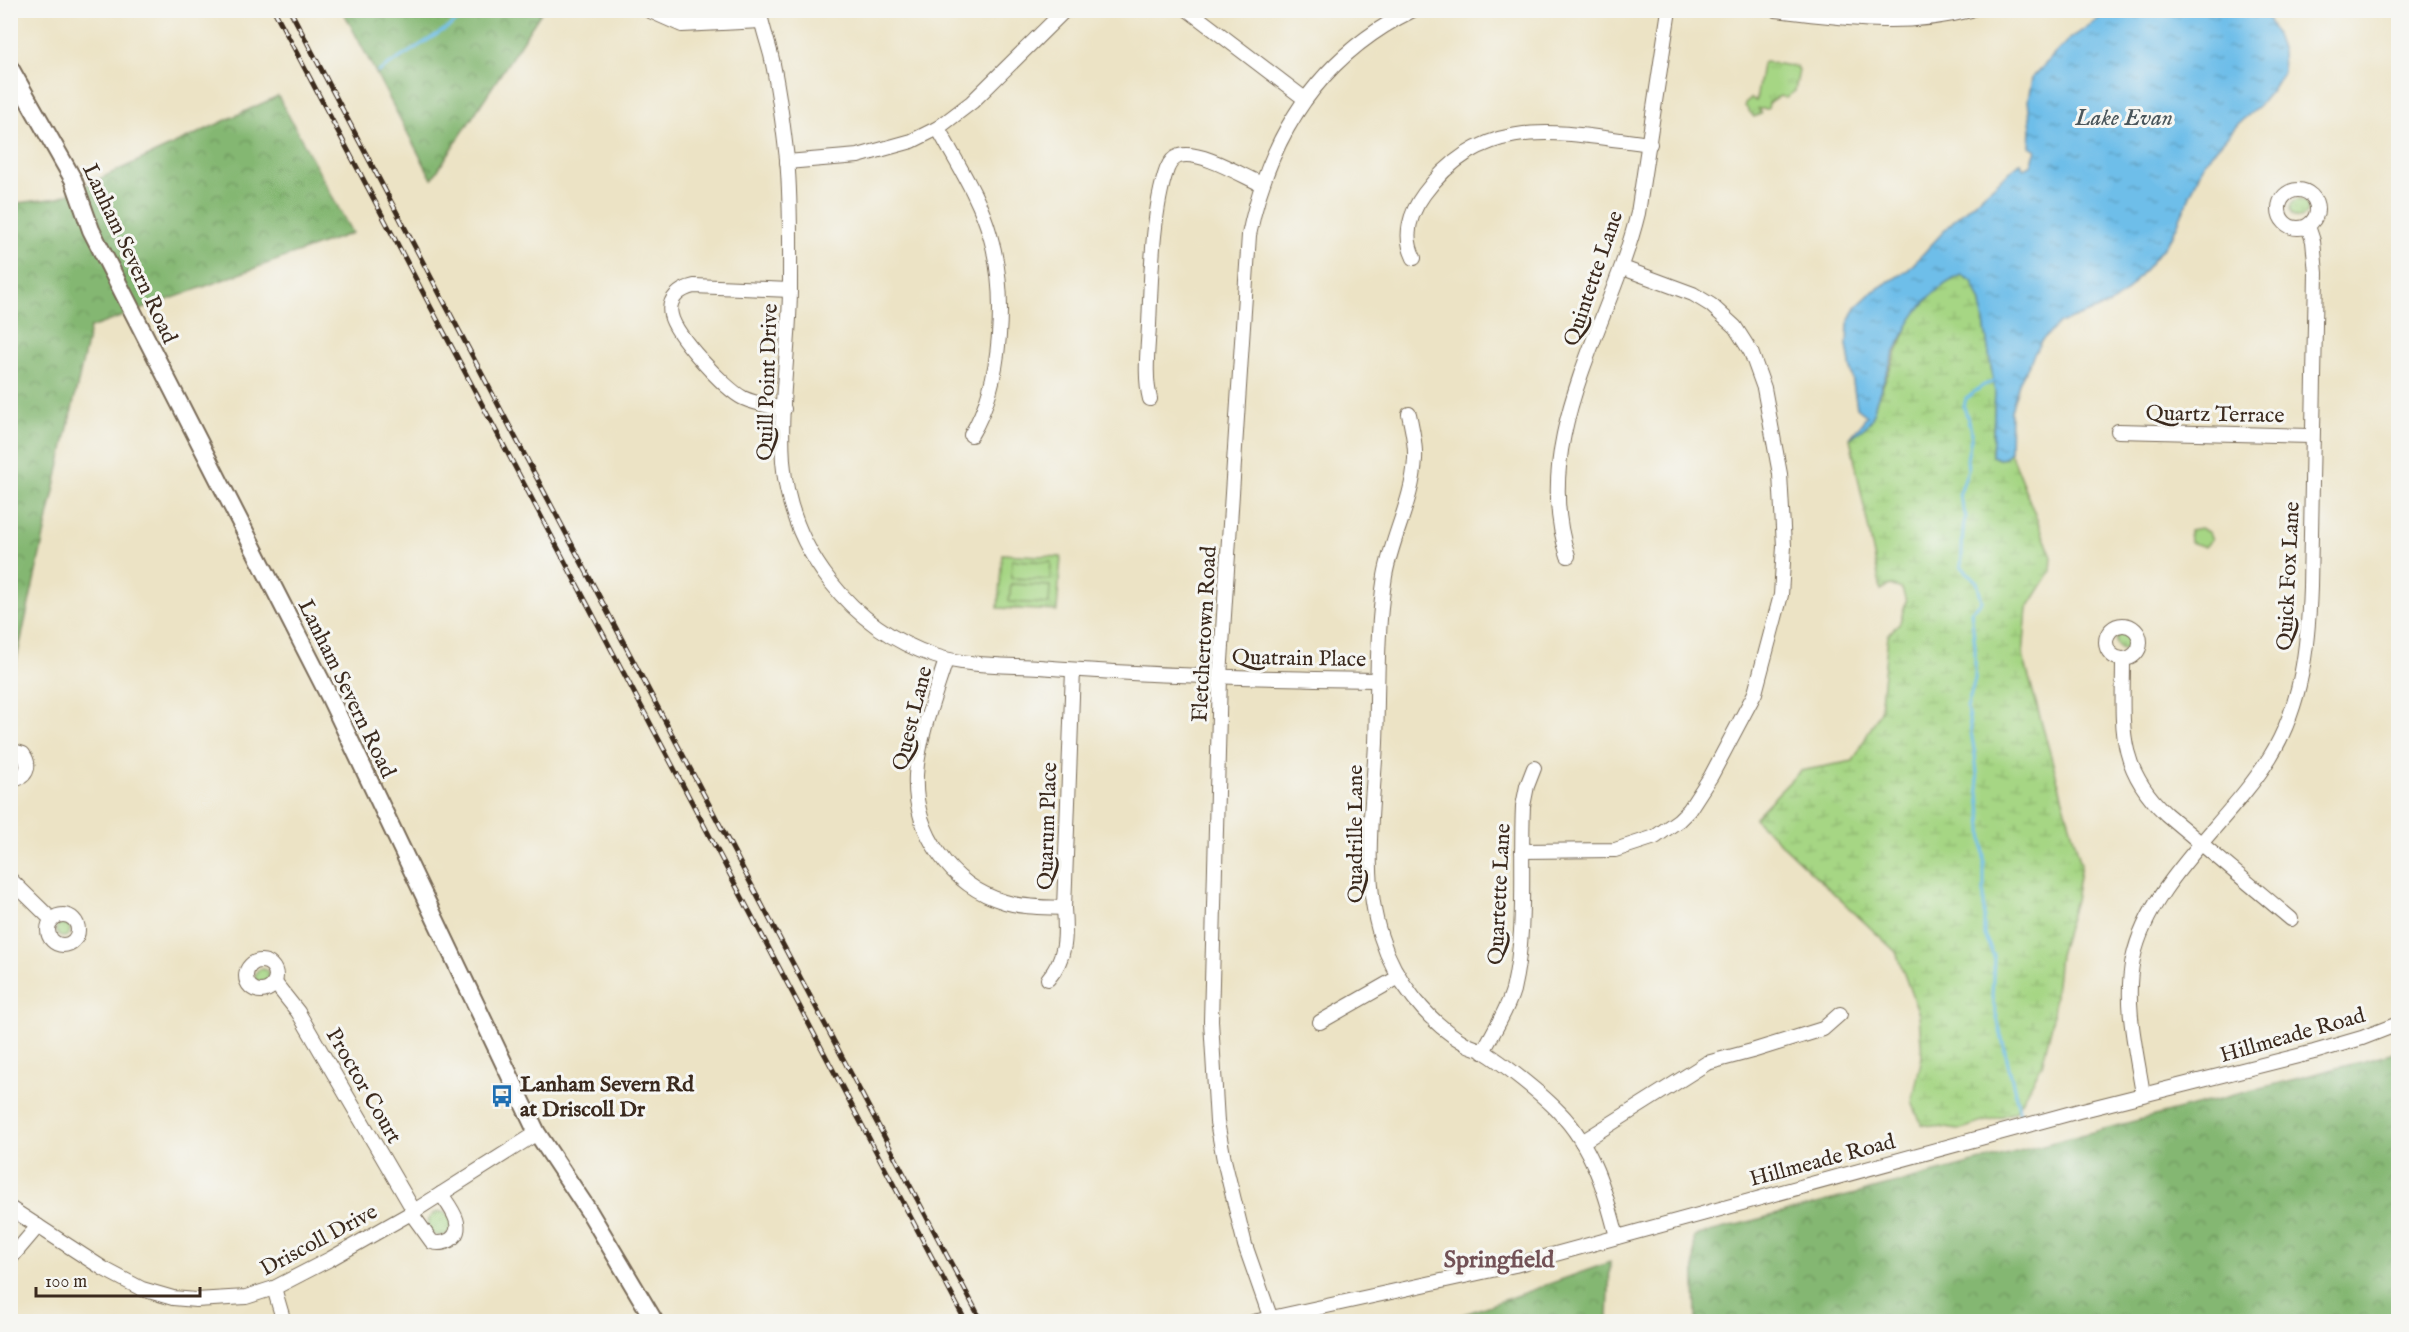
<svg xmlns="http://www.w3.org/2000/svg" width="2409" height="1332" font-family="'IM FELL English',serif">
  <defs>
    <pattern id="grass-dots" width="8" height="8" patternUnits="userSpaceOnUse" patternTransform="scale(1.5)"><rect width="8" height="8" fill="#a6d684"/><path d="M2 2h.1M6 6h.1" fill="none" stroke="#90b872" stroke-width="1.8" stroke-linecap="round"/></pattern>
    <pattern id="forest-crowns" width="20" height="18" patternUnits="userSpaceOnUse" patternTransform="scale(1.5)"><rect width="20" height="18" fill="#84b772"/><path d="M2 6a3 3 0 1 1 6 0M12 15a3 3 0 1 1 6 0" fill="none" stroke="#6d955d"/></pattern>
    <pattern id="wetland-marsh" width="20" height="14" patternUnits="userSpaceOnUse" patternTransform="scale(1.5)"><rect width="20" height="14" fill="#a6d684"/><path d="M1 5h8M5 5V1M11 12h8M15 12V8" fill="none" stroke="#90b872"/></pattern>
    <pattern id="park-tufts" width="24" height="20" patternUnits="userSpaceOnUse" patternTransform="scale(1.5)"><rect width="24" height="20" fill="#a6d684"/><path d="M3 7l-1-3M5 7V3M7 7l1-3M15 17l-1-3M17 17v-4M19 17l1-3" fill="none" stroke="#90b872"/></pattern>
    <pattern id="water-ripples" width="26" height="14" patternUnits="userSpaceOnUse" patternTransform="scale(1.5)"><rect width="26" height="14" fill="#6ebee9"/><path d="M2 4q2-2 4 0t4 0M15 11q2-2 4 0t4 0" fill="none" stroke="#5c9bbc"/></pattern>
  </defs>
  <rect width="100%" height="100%" fill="#f6f6f2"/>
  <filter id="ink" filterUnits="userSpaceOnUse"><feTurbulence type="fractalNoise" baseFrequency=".0167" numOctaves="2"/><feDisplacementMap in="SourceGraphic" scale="12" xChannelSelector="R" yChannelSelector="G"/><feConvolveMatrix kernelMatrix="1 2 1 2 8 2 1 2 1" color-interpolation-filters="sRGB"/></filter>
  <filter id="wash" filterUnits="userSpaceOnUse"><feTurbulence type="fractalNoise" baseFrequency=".008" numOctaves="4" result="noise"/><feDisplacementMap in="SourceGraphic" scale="24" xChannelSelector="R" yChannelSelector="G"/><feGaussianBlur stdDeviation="1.35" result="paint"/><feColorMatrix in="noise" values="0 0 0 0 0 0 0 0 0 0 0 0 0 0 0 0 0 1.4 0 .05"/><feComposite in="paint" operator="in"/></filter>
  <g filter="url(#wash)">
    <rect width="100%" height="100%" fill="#ece3c5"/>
    <!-- grass -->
    <g fill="url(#grass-dots)" stroke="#708051" stroke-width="1.5">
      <circle cx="2299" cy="209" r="9"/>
      <circle cx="2124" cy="641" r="8"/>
      <circle cx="63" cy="930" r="7"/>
      <circle cx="262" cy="976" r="7"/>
      <circle cx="440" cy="1224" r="12"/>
    </g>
    <!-- forest -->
    <g fill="url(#forest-crowns)" stroke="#607048" stroke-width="1.5">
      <polygon points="343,11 542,11 432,179"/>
      <polygon points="278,96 352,233 90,328 15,667 11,668 10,204 58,198"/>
      <polygon points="2398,1049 2398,1321 1696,1321 1694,1236 2391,1054"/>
      <polygon points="1610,1262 1608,1321 1451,1321 1451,1319"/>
    </g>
    <!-- wetland -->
    <polygon fill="url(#wetland-marsh)" stroke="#708051" stroke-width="1.5" points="1962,275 1972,281 1981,303 1995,392 1992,456 1999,459 2005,458 2010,452 2052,557 2051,571 2027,609 2023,656 2081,864 2075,900 2059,955 2052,1024 2042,1065 2015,1112 1958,1130 1921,1124 1912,1102 1922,1057 1919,1015 1896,952 1754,818 1800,771 1853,761 1880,711 1888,635 1900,622 1906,601 1902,589 1890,585 1881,590 1850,438 1870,422 1876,402 1910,321 1926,298 1943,283"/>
    <!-- park -->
    <g fill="url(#park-tufts)" stroke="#708051" stroke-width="1.5">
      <polygon points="1765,62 1797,67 1799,70 1795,91 1785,98 1780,96 1769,103 1768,109 1758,109 1761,114 1754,117 1745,106 1745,103 1751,98 1756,101 1762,64"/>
      <polygon points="2201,528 2209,533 2212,539 2205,547 2190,542 2189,530"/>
      <polygon points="1002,554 1061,557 1057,611 998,608"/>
    </g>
    <!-- garden -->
    <g fill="#a6d684" stroke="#708051" stroke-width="1.5">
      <polygon points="1012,560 1051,562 1050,580 1011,578"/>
      <polygon points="1011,584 1050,586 1049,604 1009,602"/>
    </g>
    <!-- water -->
    <path fill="url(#water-ripples)" stroke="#547484" stroke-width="1.5" d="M2256 10 2267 17 2275 32 2282 52 2283 72 2272 90 2258 107 2239 123 2205 161 2172 237 2125 293 2109 305 2060 323 2041 341 2019 383 2011 411 2010 452 2005 458 1999 459 1992 456 1995 392 1981 303 1972 281 1962 275C1912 296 1893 354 1876 402 1874 408 1874 415 1871 420 1868 427 1857 433 1850 438L1867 416 1857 408 1847 345 1848 324 1856 307 1872 292 1908 270 1956 218 2021 162 2023 168 2031 165 2036 150 2030 146 2031 129 2028 100 2032 78 2067 41 2110 11Z"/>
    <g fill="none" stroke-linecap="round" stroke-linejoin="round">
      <!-- stream -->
      <g stroke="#6ebee9" stroke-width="3">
        <polyline points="378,72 475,10"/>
        <path d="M1993 382 1984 385 1966 398 1964 407 1972 433 1967 459 1968 470 1959 495 1966 517C1961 526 1963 552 1961 566L1977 582 1982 601 1971 611 1975 646V679L1967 708 1975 755 1981 813 1984 858V935L1994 956 1992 997 2020 1113"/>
      </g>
    </g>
  </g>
  <g filter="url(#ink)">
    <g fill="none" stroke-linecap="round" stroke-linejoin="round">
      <!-- minor casing -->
      <g stroke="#796b58" stroke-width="16">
        <g id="minor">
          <polyline points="648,10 682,25 761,21"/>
          <path d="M759 10C762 26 767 40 771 55 779 89 783 125 787 159 791 201 790 245 790 287 790 345 779 403 783 461 790 550 851 628 935 656 964 666 1009 665 1039 667 1152 676 1264 678 1377 680"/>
          <polyline points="1188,10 1305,99"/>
          <path d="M1776 10C1845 18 1902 28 1971 10"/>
          <path d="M938 128C956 162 980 198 990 235 1007 293 1003 382 971 435"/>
          <polyline points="787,162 858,156 912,141 938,128 972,102 1065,10"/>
          <circle cx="2298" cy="209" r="19"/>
          <path d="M1414 258C1403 236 1410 213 1424 194 1485 111 1562 133 1650 144"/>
          <path d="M1150 399C1144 375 1148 349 1149 325 1151 281 1152 210 1167 169 1169 164 1173 158 1179 156 1200 150 1241 175 1261 184"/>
          <path d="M784 409C770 406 756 404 743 398 725 389 675 335 671 315 667 299 680 289 694 286L790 290"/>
          <path d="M1409 414C1412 429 1416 444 1415 459 1413 500 1392 536 1385 576 1376 632 1378 687 1376 743 1373 806 1361 876 1381 937 1394 979 1427 1022 1466 1044 1471 1047 1477 1048 1483 1051 1503 1063 1543 1095 1559 1112 1592 1145 1606 1193 1617 1237"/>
          <polyline points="2118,431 2311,436"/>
          <path d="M1568 556C1529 439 1611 324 1638 213L1669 10"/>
          <circle cx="2123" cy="642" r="17"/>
          <path d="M2123 659C2123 723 2115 766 2166 814L2291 919"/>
          <path d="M946 660C935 695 918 739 916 775 913 831 950 886 1005 902 1024 908 1045 907 1064 908"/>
          <path d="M10 750 23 754C32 767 26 779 10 780"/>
          <polyline points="1522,851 1615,850 1655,837 1679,820 1689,810 1711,776 1755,693 1781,595 1784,546 1780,474 1764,388 1751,352 1735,327 1711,305 1693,294 1623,268"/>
          <polyline points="10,879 52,920"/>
          <circle cx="63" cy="930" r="15"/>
          <circle cx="261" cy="976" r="15"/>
          <path d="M1048 979C1067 957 1066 935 1064 908L1073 670"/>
          <polyline points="275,983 298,1012 414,1211"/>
          <polyline points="1320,1022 1399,977"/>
          <path d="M1483 1052C1493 1032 1507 1011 1513 990 1527 930 1520 867 1523 806L1527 786 1534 768"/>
          <path d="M2143 1094C2136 1050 2124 1003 2133 959 2149 882 2230 822 2270 757 2302 705 2308 646 2310 587L2316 273 2313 241 2308 226"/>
          <polyline points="1582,1142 1707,1063 1752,1051 1823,1029 1840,1014"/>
          <polyline points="10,1208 104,1269 142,1289 173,1298 196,1300 246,1297 274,1288 330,1259 411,1213 537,1133"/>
          <path d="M411 1213 432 1242C438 1244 444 1243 450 1240 468 1228 449 1206 441 1194"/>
          <polyline points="10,1259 38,1226"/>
          <polyline points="274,1288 284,1322"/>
          <polyline points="1253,1322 1515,1265 2079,1111 2314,1052 2362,1038 2398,1024"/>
          <path d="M1272 1322 1245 1245 1224 1160 1217 1122 1211 1021 1220 676 1249 235C1269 136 1319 56 1413 10"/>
        </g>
      </g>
      <!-- major casing -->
      <g stroke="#796b58" stroke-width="20">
        <polyline id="major" points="10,68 73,179 91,230 330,698 537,1133 590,1213 655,1322"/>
      </g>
      <!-- minor -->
      <use href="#minor" stroke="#fff" stroke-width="14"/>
      <!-- major -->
      <use href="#major" stroke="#fff" stroke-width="16"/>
      <!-- rail casing -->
      <g stroke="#3b2a1e" stroke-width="5">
        <g id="rail">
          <polyline points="274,10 966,1322"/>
          <polyline points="290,10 982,1322"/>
        </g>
      </g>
      <!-- rail -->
      <use href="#rail" stroke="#f6f6f2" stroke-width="3" stroke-dasharray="9" stroke-linecap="butt"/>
    </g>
  </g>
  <!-- icons -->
  <defs>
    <g id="bus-bare" transform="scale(1.8)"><path d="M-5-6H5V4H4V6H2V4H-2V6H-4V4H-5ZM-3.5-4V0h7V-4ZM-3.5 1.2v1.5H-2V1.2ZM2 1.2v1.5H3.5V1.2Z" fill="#1f6fb2" stroke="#f6f6f2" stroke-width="2.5" paint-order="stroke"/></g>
  </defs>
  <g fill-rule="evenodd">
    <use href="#bus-bare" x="502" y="1096"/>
  </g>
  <g text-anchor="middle" stroke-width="6" stroke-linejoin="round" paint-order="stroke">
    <!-- street labels -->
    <g font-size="22" fill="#3b2a1e" stroke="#f6f6f2">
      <text transform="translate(131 253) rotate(65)" y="8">Lanham Severn Road</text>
      <text transform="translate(1592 278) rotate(-71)" y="8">Quintette Lane</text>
      <text transform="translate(766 382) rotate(-88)" y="8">Quill Point Drive</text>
      <text transform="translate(2215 413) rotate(1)" y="8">Quartz Terrace</text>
      <text transform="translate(2287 576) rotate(-87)" y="8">Quick Fox Lane</text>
      <text transform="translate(1203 634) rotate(-87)" y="8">Fletchertown Road</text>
      <text transform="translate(1299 657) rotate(1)" y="8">Quatrain Place</text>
      <text transform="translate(348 688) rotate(64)" y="8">Lanham Severn Road</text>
      <text transform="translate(911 718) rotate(-76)" y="8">Quest Lane</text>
      <text transform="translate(1046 826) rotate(-88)" y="8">Quarum Place</text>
      <text transform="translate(1354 834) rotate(-90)" y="8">Quadrille Lane</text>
      <text transform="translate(1498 894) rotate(-87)" y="8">Quartette Lane</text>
      <text transform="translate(2292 1034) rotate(-16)" y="8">Hillmeade Road</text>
      <text transform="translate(365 1085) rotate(60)" y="8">Proctor Court</text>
      <text transform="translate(1822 1159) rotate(-15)" y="8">Hillmeade Road</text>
      <text transform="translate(318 1239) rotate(-28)" y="8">Driscoll Drive</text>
    </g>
    <!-- poi labels -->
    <g font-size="22" font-weight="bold" fill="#3b2a1e" stroke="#f6f6f2" text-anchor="start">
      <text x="520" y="1091">Lanham Severn Rd<tspan x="520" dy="25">at Driscoll Dr</tspan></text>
    </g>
    <!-- water labels -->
    <g font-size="24" font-style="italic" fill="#4a565b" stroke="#f6f6f2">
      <text x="2124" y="125">Lake Evan</text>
    </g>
    <!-- neighbourhood labels -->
    <g font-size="24" font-weight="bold" fill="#735256" stroke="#f6f6f2">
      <text x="1499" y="1267">Springfield</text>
    </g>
  </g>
  <!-- margin -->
  <rect width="2409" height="1332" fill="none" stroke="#f6f6f2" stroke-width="36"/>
  <!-- scale -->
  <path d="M36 1287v9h164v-9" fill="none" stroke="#3b2a1e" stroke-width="3"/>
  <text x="45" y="1287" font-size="18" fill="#3b2a1e" stroke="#f6f6f2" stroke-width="4.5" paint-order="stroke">100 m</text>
</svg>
